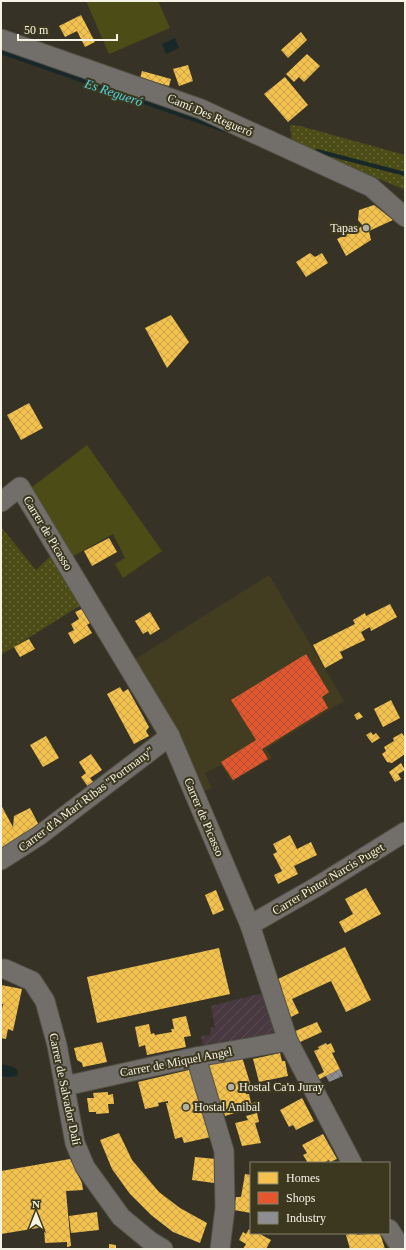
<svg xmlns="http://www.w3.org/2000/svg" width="406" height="1250" font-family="Georgia,serif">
  <defs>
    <pattern id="industrial-furrows" width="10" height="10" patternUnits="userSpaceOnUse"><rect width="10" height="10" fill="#48383f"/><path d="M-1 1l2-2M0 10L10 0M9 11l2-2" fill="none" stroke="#5a4c51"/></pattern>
    <pattern id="grass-dots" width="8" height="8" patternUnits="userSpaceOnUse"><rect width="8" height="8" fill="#4c4c17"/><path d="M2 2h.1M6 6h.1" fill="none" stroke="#666639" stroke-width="1.8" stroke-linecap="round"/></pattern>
    <pattern id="homes-cross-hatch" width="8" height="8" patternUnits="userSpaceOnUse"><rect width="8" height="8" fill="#f2c14e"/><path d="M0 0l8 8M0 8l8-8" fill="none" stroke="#c8a34c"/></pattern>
    <pattern id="shops-cross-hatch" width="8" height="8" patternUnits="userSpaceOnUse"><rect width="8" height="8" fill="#e4572e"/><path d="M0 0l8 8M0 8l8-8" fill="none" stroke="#ae5236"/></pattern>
    <pattern id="industry-cross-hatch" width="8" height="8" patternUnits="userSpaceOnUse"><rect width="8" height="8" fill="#8d8d92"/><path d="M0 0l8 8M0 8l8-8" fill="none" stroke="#767577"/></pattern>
  </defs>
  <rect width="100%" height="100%" fill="#363326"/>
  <!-- built -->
  <polygon fill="#423d20" points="269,575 344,701 266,749 272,758 232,782 221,765 205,773 212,788 202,792 129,663"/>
  <!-- industrial -->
  <polygon fill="url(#industrial-furrows)" points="263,993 275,1030 272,1035 204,1050 201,1036 210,1035 211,1028 215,1027 211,1006"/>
  <!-- grass -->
  <g fill="url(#grass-dots)">
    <polygon points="290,125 300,126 405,155 405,190 292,142"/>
    <polygon points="1,527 36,570 55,552 81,605 1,655"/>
  </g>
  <!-- park -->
  <g fill="#4c4c17">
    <polygon points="86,1 158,1 170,28 109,54"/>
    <polygon points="87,445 162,551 123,578 115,564 125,558 113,534 68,559 31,488"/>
  </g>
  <!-- water -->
  <g fill="#182728">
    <polygon points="175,38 179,48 166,54 162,44"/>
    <polygon points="1,1064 14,1067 18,1071 17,1076 9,1077 1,1076"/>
  </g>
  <!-- homes -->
  <g fill="url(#homes-cross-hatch)">
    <polygon points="81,15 95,42 85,47 77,31 65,37 59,26"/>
    <polygon points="301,32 307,40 288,58 281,50"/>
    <polygon points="307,54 320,66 304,82 299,77 294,82 286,74"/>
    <polygon points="188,65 193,81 179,86 173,69"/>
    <polygon points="142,71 171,79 169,86 140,78"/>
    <polygon points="285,77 308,105 288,122 264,94"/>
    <polygon points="374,205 393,220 369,231 371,240 346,256 337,239 363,226 358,220 359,210"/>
    <polygon points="310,253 315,257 322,253 328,263 306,277 296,262"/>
    <polygon points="171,315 189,342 167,368 145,328"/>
    <polygon points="29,403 43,428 21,440 7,415"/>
    <polygon points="109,538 117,552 92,566 84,551"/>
    <polygon points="390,604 397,617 371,631 370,627 361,632 365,640 340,652 343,658 325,668 313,645 355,624 353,620 365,613 366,616"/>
    <polygon points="84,608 92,622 87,625 92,633 74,644 68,633 74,630 71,624 79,619 75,612"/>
    <polygon points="150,612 160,629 150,635 148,631 143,634 135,621"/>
    <polygon points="29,639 35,649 20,657 14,647"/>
    <polygon points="120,687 123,692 128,689 149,727 146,731 149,736 134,744 107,694"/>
    <polygon points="391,700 400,718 383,727 374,709"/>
    <polygon points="359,712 363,717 357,720 354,715"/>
    <polygon points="371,732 373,735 376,733 380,738 372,743 366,735"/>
    <polygon points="402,733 405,738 405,754 392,763 387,762 382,754 386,751 384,747 394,741 393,738"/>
    <polygon points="46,736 59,758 43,767 30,745"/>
    <polygon points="91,754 102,770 90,778 95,784 89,788 81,777 86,773 79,762"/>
    <polygon points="401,763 405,770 398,774 401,779 395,782 389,772"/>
    <polygon points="1,805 13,827 14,816 30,808 42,831 3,852 1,848"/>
    <polygon points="290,835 297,849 311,842 317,855 294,866 298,874 278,884 274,875 282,871 273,854 277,852 273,844"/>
    <polygon points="366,888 381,914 345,933 339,922 353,914 345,899"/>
    <polygon points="216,890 224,910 213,915 205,895"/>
    <polygon points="345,947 371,1000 346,1012 331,981 292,999 299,1013 287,1019 274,993 282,989 278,979"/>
    <polygon points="219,948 230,994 97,1023 87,977"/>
    <polygon points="1,985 22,989 13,1031 8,1029 6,1039 1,1038 1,1015 3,1004 1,1004"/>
    <polygon points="186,1016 191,1036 184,1037 186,1047 147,1055 145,1045 139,1047 135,1027 149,1024 151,1034 154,1033 155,1035 172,1032 171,1029 174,1029 172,1019"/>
    <polygon points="317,1022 322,1032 298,1043 293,1032"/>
    <polygon points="102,1042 107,1062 83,1067 82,1063 77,1060 74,1048"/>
    <polygon points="326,1043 327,1045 331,1043 335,1052 332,1053 340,1069 316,1081 314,1077 324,1072 314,1051 319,1049 318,1047"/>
    <polygon points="280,1053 282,1061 285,1061 288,1076 259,1082 253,1059"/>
    <polygon points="242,1057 251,1086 245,1088 246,1094 249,1094 251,1103 250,1104 256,1102 257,1106 225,1116 224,1112 221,1112 208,1065"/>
    <polygon points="193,1069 211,1137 184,1143 182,1137 175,1139 166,1103 168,1103 168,1101 158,1103 159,1106 145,1109 138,1082"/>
    <polygon points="108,1092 108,1095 113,1094 114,1104 108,1104 109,1113 96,1114 96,1112 89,1112 87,1098 94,1098 93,1093"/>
    <polygon points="302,1098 314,1121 296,1130 293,1125 289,1127 280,1110"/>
    <polygon points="257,1113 259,1122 255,1123 261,1143 242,1146 235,1123 248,1120 246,1116"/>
    <polygon points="119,1133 132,1160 159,1192 180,1208 207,1223 200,1243 173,1232 151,1215 130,1194 112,1169 100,1140"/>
    <polygon points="323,1134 337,1159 330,1162 329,1160 323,1163 308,1163 303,1155 307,1153 302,1145"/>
    <polygon points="195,1157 216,1159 214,1183 192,1180"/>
    <polygon points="70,1159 82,1183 83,1190 66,1191 71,1246 67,1247 67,1242 45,1243 44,1227 1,1234 1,1171"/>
    <polygon points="245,1174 251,1175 251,1213 234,1210 236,1197 241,1197"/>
    <polygon points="97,1212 99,1230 71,1233 69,1216"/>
    <polygon points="249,1229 251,1233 258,1233 271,1240 266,1249 243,1249 246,1244 239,1240 243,1232 246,1234"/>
    <polygon points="352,1233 356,1233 357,1235 380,1233 385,1249 350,1249 346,1235"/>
    <polygon points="109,1244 116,1245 116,1249 109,1249"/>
  </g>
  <!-- shops -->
  <polygon fill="url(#shops-cross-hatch)" points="306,654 329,692 322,697 328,708 262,749 268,759 233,780 221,762 256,740 231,700"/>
  <!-- industry -->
  <polygon fill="url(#industry-cross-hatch)" points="340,1069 343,1076 329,1082 326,1076"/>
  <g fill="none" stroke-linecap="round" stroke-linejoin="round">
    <!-- stream -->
    <g stroke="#182728" stroke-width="4">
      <polyline points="1,52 227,131"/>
      <polyline points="317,151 405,174"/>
    </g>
    <!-- minor casing -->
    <g stroke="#535146" stroke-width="21">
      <g id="minor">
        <polyline points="1,39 201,109 371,187 405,217"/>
        <polyline points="1,502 20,487 170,736 250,925 288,1041 352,1163"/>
        <polyline points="1,860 40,835 170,736"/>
        <polyline points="250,925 318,886 405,832"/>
        <polyline points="1,969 5,969 32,981 45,1001 57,1045 75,1143 85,1167 121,1217 150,1241 163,1249"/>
        <polyline points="196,1057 224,1151 225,1208 220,1249"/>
        <polyline points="65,1086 196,1057 288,1041"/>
        <polyline points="389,1229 402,1249"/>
      </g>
    </g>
    <!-- minor -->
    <use href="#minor" stroke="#726e6a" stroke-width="19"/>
  </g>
  <!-- markers -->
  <g fill="#b2b0a2" stroke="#3c3820" stroke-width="1.5">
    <circle cx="366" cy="228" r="4"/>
    <circle cx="231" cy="1087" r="4"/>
    <circle cx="186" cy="1107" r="4"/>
  </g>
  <g text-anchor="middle" stroke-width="4" stroke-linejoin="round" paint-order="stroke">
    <!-- street labels -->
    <g font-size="12" fill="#f5f3e4" stroke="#3c3820">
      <text transform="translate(210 115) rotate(23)" y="4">Camí Des Regueró</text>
      <text transform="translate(48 533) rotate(59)" y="4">Carrer de Picasso</text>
      <text transform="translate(86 799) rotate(-37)" y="4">Carrer d'A Marí Ribas "Portmany"</text>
      <text transform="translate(204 817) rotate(67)" y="4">Carrer de Picasso</text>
      <text transform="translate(328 879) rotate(-31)" y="4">Carrer Pintor Narcis Puget</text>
      <text transform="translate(176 1062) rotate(-11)" y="4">Carrer de Miquel Angel</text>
      <text transform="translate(65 1089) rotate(78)" y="4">Carrer de Salvador Dalí</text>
    </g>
    <!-- poi labels -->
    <g font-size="12" fill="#f5f3e4" stroke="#3c3820" text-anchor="start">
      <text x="358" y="232" text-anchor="end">Tapas</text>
      <text x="239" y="1091">Hostal Ca'n Juray</text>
      <text x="194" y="1111">Hostal Anibal</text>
    </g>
    <!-- water labels -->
    <g font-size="13" font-style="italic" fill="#4fd7e4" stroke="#3c3820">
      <text transform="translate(114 92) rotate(19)" y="5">Es Regueró</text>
    </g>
  </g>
  <!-- border -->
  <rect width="406" height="1250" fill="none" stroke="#f5f3e4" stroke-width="4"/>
  <!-- legend -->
  <rect x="250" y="1162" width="140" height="72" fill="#3c3820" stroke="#86836e"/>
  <rect x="258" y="1172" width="20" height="12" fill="#f2c14e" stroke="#86836e"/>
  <text x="286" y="1182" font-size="12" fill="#f5f3e4">Homes</text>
  <rect x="258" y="1192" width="20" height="12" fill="#e4572e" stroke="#86836e"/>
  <text x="286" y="1202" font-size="12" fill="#f5f3e4">Shops</text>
  <rect x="258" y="1212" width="20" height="12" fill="#8d8d92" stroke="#86836e"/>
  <text x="286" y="1222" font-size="12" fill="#f5f3e4">Industry</text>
  <!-- north arrow -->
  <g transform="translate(36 1214)" stroke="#3c3820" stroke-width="3" paint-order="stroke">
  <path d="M0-3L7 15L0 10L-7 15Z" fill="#f5f3e4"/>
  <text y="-6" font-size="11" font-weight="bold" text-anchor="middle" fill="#f5f3e4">N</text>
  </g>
  <!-- scale -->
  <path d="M18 34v6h99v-6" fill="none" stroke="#f5f3e4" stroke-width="2"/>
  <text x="24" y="34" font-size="12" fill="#f5f3e4" stroke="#3c3820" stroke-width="3" paint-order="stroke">50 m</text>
</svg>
